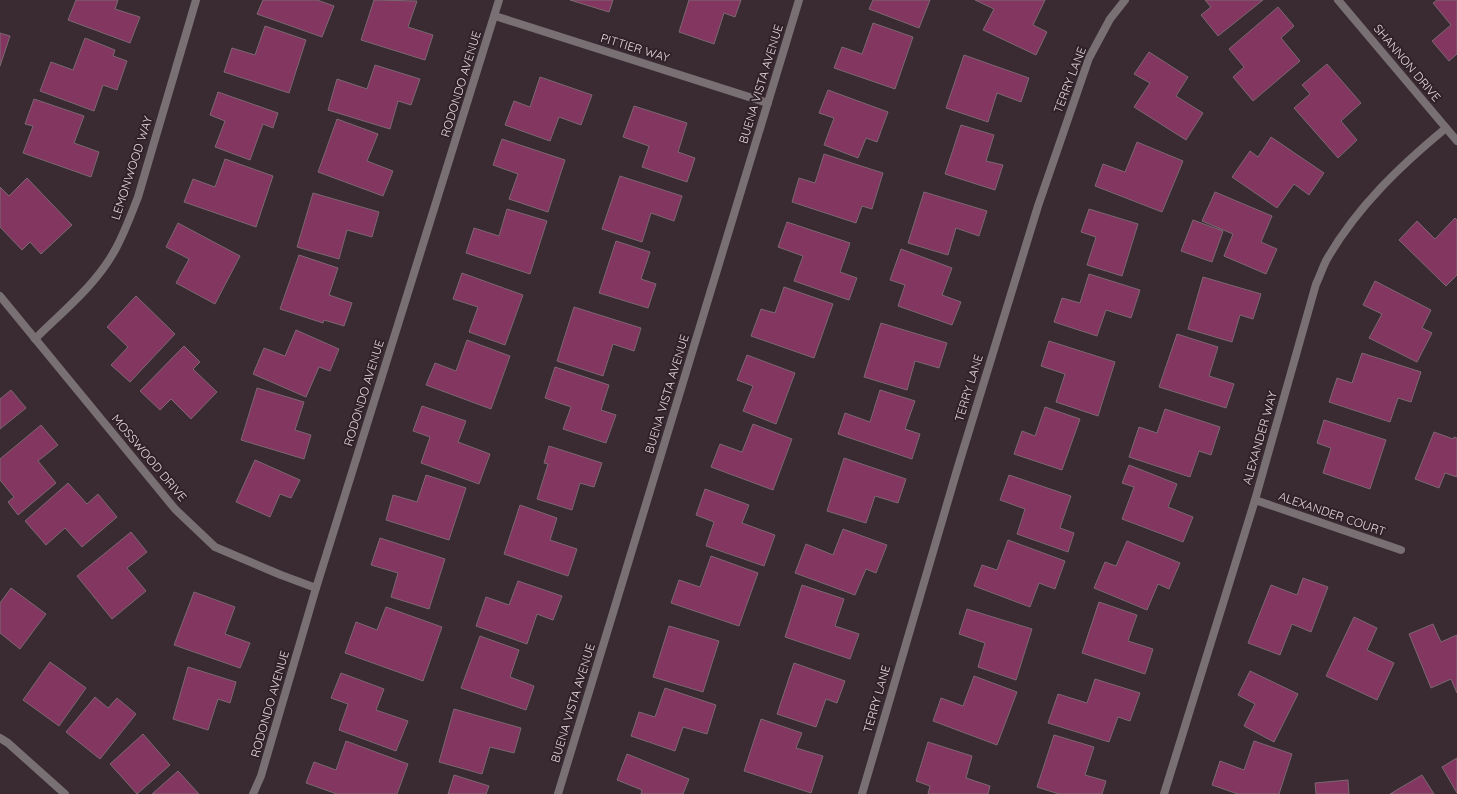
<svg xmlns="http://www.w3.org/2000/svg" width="1457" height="794" font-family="Quicksand,sans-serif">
  <rect width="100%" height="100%" fill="#3a2a32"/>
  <!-- building -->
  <g fill="#823660" stroke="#7b6871">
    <polygon points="76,0 118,0 115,9 140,17 130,43 68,20"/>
    <polygon points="263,0 317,0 334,6 322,37 257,14"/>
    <polygon points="374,0 417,1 408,27 433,35 425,60 361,40"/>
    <polygon points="570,0 613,0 609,12"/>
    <polygon points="689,0 741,0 735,17 724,13 714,44 679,32"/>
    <polygon points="873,0 930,0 919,28 869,9"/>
    <polygon points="975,0 1045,0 1033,25 1047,32 1036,55 983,30 994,9"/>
    <polygon points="1205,0 1263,0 1218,36 1201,15 1211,7"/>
    <polygon points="1437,0 1457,0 1457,54 1449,61 1432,41 1451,25 1433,3"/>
    <polygon points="1278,7 1294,26 1281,38 1300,61 1253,101 1233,77 1244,67 1229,49"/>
    <polygon points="873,23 913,37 895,89 834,68 842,47 862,54"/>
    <polygon points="265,26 306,40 289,93 224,72 232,48 255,55"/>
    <polygon points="0,33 10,36 0,66"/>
    <polygon points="85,38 115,50 113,56 127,61 117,90 103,85 94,111 40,91 51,62 73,70"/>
    <polygon points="1149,52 1188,77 1176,96 1203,113 1186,140 1134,107 1150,83 1134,74"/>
    <polygon points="964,55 1029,78 1021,102 997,93 988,122 946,108"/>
    <polygon points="1327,64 1361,103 1341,121 1357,140 1338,158 1294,108 1310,94 1302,85"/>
    <polygon points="375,65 420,79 411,105 398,101 390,129 328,110 337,79 367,89"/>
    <polygon points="540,77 592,95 581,125 559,117 550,141 505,125 514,101 530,107"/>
    <polygon points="828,90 888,112 877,142 866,138 858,158 824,145 834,118 819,113"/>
    <polygon points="218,92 278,113 273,128 263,124 250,160 215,147 225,121 210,115"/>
    <polygon points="34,99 84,116 74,143 99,152 91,177 23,153 33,126 25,124"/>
    <polygon points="634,106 687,123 678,152 695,158 687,182 642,167 649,146 623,137"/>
    <polygon points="337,119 378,134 367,161 393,171 383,196 318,172"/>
    <polygon points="961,125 994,135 986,161 1003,165 995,190 945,174"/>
    <polygon points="1271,137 1324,173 1309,195 1294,184 1277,208 1232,177 1250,151 1258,157"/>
    <polygon points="502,139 565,160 548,212 509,199 518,174 493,165"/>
    <polygon points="1137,142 1183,161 1162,212 1095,186 1103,164 1125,172"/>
    <polygon points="824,154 883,173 872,209 862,206 856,223 792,202 799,178 815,183"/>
    <polygon points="225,159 273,176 256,227 184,202 193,179 215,187"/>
    <polygon points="620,176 682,196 674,221 651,213 642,242 602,229"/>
    <polygon points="27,178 72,225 41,254 30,242 22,250 0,227 0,187 9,196"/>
    <polygon points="924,192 987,211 979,236 956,228 948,255 908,243"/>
    <polygon points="1215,192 1272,216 1261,242 1277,249 1266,274 1224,256 1233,234 1202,221"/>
    <polygon points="313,193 379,212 372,237 347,230 339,259 297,247"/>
    <polygon points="507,209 547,221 530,274 466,253 474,228 499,236"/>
    <polygon points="1089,209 1138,224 1122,276 1087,265 1096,237 1081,232"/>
    <polygon points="1455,218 1457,220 1457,275 1446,286 1399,240 1417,221 1435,239"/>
    <polygon points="1193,220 1223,231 1212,262 1181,251"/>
    <polygon points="787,222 850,243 840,272 857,278 849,300 794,281 803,256 778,247"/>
    <polygon points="178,223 240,256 215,304 176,283 189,259 166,247"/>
    <polygon points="616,241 650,252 641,279 656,284 648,308 599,293"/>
    <polygon points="901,249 952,268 942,295 961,302 952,325 898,306 905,285 890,280"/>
    <polygon points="299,255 338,268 329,295 352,303 344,326 324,320 323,323 280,309"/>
    <polygon points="462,273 523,295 505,345 469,332 478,307 453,299"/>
    <polygon points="1089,274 1140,290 1131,318 1106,310 1097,336 1054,322 1062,298 1080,303"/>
    <polygon points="1203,277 1261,294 1253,319 1240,315 1232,342 1188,329"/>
    <polygon points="1375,281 1431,310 1422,328 1432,333 1417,362 1369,338 1382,314 1363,305"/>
    <polygon points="784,287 833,304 814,358 751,336 761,309 775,313"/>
    <polygon points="136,296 175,334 130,382 111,365 128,347 107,327"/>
    <polygon points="574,307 641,328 634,351 613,344 603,376 557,361"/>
    <polygon points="881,323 947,343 939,368 915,361 907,390 864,377"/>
    <polygon points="296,330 339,349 330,371 319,367 306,397 253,374 264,348 285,356"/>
    <polygon points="1177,334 1218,347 1209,376 1234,384 1226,408 1159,387"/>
    <polygon points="467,340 510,356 491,409 426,385 435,363 456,371"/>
    <polygon points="1049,341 1115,362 1098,416 1056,402 1065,374 1041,366"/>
    <polygon points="184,346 200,362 193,369 217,392 191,419 171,399 160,410 140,391"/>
    <polygon points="1362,353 1421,372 1411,402 1398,398 1390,422 1329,402 1337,378 1352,383"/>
    <polygon points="747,355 795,373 776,424 743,411 753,386 737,380"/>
    <polygon points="555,367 609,385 601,410 616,415 606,443 563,429 571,407 545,398"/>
    <polygon points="257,388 304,402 295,430 311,435 304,459 241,440"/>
    <polygon points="11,390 26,408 0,429 0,399"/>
    <polygon points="880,390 915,401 905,429 920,434 912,459 838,434 845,413 870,422"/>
    <polygon points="422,406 466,421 458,442 490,454 479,484 421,463 430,437 413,431"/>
    <polygon points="1045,407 1080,419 1062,470 1014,454 1022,431 1035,436"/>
    <polygon points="1165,409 1220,427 1211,455 1199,451 1190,477 1129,457 1139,427 1157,433"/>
    <polygon points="1324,420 1386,440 1370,489 1323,473 1331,448 1317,443"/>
    <polygon points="753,424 792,439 773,490 711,467 720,444 742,452"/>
    <polygon points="41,425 58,445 38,461 56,483 18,515 8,502 14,497 0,480 0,459"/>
    <polygon points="1434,432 1453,439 1454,437 1457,438 1457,477 1445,473 1439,488 1415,479"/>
    <polygon points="549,446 602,463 594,487 580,483 572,510 537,499 548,464 544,463"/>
    <polygon points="844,458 906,479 898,503 875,496 866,523 827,511"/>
    <polygon points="255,460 300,480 291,498 280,494 270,517 236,502"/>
    <polygon points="1129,465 1177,484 1168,507 1193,517 1183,542 1122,519 1134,487 1122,483"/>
    <polygon points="426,475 466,488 449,540 386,520 393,495 417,502"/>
    <polygon points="1009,475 1071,496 1060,528 1074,533 1068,552 1017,534 1025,509 1000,500"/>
    <polygon points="68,483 87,504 98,494 117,517 82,547 65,528 46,545 25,521"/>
    <polygon points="705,489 749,505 742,523 775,535 764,566 706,546 714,522 696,515"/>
    <polygon points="520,505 557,518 550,540 577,549 568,576 504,554"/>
    <polygon points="843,529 887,545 876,573 866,569 855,595 795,573 806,544 833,555"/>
    <polygon points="131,532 147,552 127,568 146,591 112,619 77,576"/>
    <polygon points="380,538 445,559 429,609 391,597 398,573 371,565"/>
    <polygon points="1008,540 1065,561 1055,589 1039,583 1030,607 974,586 982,565 997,570"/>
    <polygon points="1127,541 1180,563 1169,589 1158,584 1147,610 1094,588 1105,562 1116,566"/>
    <polygon points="711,556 758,573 739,626 671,603 679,580 700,587"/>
    <polygon points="1303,578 1328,587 1311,632 1292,624 1280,655 1248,643 1271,585 1297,595"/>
    <polygon points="518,581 562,596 553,620 537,614 527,644 476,626 486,597 509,605"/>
    <polygon points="802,585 844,599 835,626 859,634 850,659 785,637"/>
    <polygon points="11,588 46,614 20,649 0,633 0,603"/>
    <polygon points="194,592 235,607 225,634 250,643 240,668 174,645"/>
    <polygon points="1099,602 1137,615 1128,641 1153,649 1145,674 1082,653"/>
    <polygon points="386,607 442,627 423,681 345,653 356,622 377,630"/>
    <polygon points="967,609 1032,629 1016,680 978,667 985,643 959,634"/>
    <polygon points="1354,617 1377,628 1367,650 1394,663 1377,700 1326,676"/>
    <polygon points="1433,624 1441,642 1457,635 1457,693 1451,679 1431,688 1409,634"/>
    <polygon points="669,626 719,641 703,692 653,677"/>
    <polygon points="480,636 519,650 510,677 534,686 526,710 461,688"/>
    <polygon points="50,662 86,688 59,726 23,700"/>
    <polygon points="794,663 845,681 837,703 826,699 816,727 777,714"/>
    <polygon points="188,667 236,682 230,703 218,699 208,730 173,719"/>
    <polygon points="1250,671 1298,694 1274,742 1244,726 1255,704 1238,695"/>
    <polygon points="341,673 384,689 376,710 408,721 396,751 339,730 348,704 331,698"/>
    <polygon points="974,676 1017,692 997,745 933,721 941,698 963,706"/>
    <polygon points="1095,679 1140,693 1130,721 1118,717 1109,742 1048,723 1058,694 1087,703"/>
    <polygon points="665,688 716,705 707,734 683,727 675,751 631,736 639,712 655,717"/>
    <polygon points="95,697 108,708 117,698 136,714 100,759 66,732"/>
    <polygon points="454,709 521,728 514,753 490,747 482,774 439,762"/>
    <polygon points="761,719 802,733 796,748 823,756 811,793 744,771"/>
    <polygon points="143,734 170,765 137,794 110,764"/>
    <polygon points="1054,735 1094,747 1085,775 1106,781 1102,794 1059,794 1037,787"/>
    <polygon points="346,741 408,764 397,794 337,794 306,783 314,762 336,770"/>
    <polygon points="1254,741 1292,754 1279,794 1238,794 1212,785 1220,761 1244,770"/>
    <polygon points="928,742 972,756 966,778 990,786 988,794 928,794 930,786 916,781"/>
    <polygon points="627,754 689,779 683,794 641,794 642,790 617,780"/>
    <polygon points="1457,758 1457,793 1442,767"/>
    <polygon points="178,771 199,794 152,794"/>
    <polygon points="454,775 489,786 486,794 448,794"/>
    <polygon points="1422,775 1434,794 1390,794"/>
    <polygon points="1348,780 1349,794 1316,794 1315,783"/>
  </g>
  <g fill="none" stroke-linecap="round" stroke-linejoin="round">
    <!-- minor -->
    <g stroke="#797074" stroke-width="8">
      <polyline points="1338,0 1457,141"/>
      <polyline points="495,16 768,103"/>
      <polyline points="0,296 175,509 215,547 281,575 316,588"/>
      <path d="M35 339C63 311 96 285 115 250 124 234 131 215 138 197L196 0"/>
      <polyline points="1255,500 1401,550"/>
      <polyline points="0,738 8,743 65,794"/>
      <polyline points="253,794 261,776 316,588 499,0"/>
      <polyline points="558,794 799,0"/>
      <polyline points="862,794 957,470 1038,206 1089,58 1110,19 1125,0"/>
      <path d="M1164 794 1255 500 1316 284C1320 276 1323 266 1327 259 1357 207 1400 166 1446 128"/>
    </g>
  </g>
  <g text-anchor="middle" stroke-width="4" stroke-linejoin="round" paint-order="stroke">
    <!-- street labels -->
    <g font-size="12" fill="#e5dadf" stroke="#302028">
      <text transform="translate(635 48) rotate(17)" y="4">PITTIER WAY</text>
      <text transform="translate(1407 63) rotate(50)" y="4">SHANNON DRIVE</text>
      <text transform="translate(1070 80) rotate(-69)" y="4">TERRY LANE</text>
      <text transform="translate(461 84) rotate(-73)" y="4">RODONDO AVENUE</text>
      <text transform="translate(761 84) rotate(-73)" y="4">BUENA VISTA AVENUE</text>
      <text transform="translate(132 168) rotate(-72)" y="4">LEMONWOOD WAY</text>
      <text transform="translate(969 388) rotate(-73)" y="4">TERRY LANE</text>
      <text transform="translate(364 393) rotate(-73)" y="4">RODONDO AVENUE</text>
      <text transform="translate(667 394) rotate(-73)" y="4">BUENA VISTA AVENUE</text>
      <text transform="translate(1260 438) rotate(-74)" y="4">ALEXANDER WAY</text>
      <text transform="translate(149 458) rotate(50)" y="4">MOSSWOOD DRIVE</text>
      <text transform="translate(1332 514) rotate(19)" y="4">ALEXANDER COURT</text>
      <text transform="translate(877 699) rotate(-74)" y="4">TERRY LANE</text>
      <text transform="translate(573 703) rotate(-73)" y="4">BUENA VISTA AVENUE</text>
      <text transform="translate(270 704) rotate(-74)" y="4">RODONDO AVENUE</text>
    </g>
  </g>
</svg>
